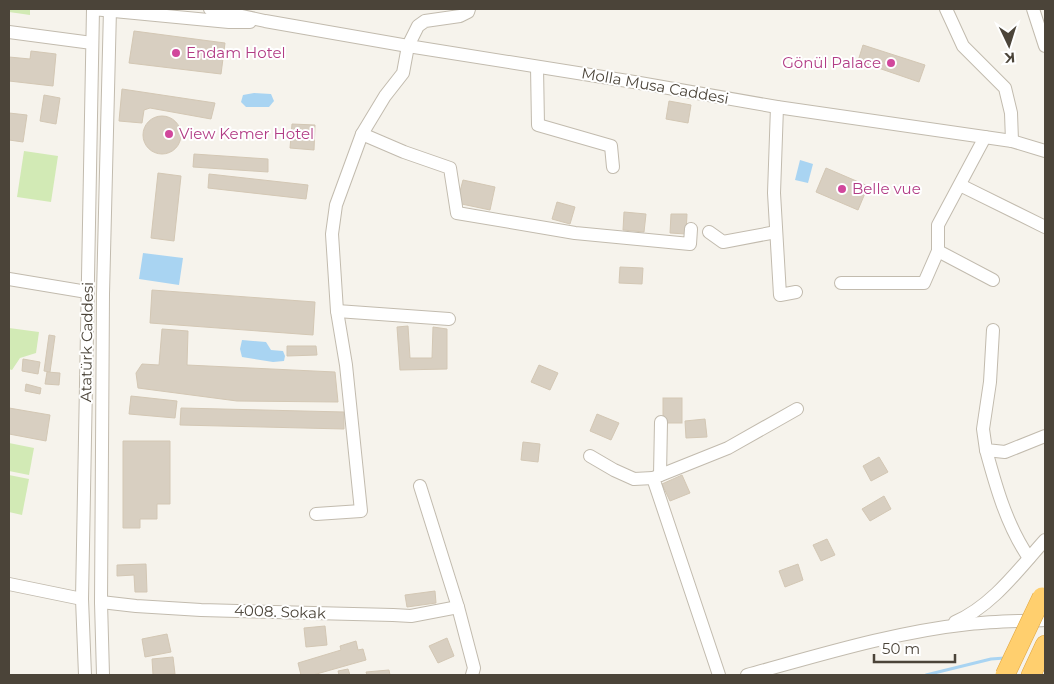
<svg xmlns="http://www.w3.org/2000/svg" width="1054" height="684" font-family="Montserrat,sans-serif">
  <rect width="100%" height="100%" fill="#f6f3ec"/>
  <!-- green -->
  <g fill="#d2eab5">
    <polygon points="9,9 30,9 30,15 9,12"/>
    <polygon points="24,151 58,156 51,202 17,197"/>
    <polygon points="9,328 39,332 36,353 20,358 12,370 9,369"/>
    <polygon points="9,443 34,448 29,475 9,471"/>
    <polygon points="9,475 29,479 22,515 9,512"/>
  </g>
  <!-- water -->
  <g fill="#a9d4f2">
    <polygon points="254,93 271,94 274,101 269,107 246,107 241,102 243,95"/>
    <polygon points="800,160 813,164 808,183 795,180"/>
    <polygon points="143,253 183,258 179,285 139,279"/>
    <polygon points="242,340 266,342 271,350 283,351 285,356 284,361 273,362 242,357 240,349"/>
  </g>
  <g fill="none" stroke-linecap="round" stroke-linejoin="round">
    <!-- stream -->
    <polyline stroke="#a9d4f2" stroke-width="3" points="926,675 991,659 1005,658"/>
  </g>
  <!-- building -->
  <g fill="#d8cfc1" stroke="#d3c7b4">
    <polygon points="134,31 225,43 221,74 129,63"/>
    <polygon points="863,45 925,65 919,82 858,61"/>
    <polygon points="31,51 56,54 53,86 9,81 9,57 30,59"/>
    <polygon points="122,89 215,103 211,119 150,108 144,110 142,123 119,121"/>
    <polygon points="44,95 60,98 56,124 40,121"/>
    <polygon points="669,101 691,105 688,123 666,119"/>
    <polygon points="9,113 27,115 23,142 9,140"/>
    <circle cx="162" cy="135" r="19"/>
    <polygon points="292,124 315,125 314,150 290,148"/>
    <polygon points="194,154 268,159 268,172 193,167"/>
    <polygon points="826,168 868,186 858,210 816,192"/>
    <polygon points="158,173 181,176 174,241 151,238"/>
    <polygon points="209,174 308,185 306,199 208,188"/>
    <polygon points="463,180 495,187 490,210 457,203"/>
    <polygon points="557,202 575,207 570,224 552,219"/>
    <polygon points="624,212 646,214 644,232 623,230"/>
    <polygon points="671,214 687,214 686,234 670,233"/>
    <polygon points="620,267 643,268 642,284 619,283"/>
    <polygon points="152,290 315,302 313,335 150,323"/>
    <polygon points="408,326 410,358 432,358 433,327 447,329 447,369 400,370 397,327"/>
    <polygon points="162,329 188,331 187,365 335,372 338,402 237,401 138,388 136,373 142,364 159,365"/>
    <polygon points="49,335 55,336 50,372 44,371"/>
    <polygon points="287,346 316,346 317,355 287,356"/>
    <polygon points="23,359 40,362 38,374 22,371"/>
    <polygon points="539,365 558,373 550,390 531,382"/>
    <polygon points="47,372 60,373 59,385 45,384"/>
    <polygon points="26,384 41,388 40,394 25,391"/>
    <polygon points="131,396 177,401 175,418 129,414"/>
    <rect x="663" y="398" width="19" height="25"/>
    <polygon points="9,408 50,415 46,441 9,434"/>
    <polygon points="181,408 344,412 344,429 180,425"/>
    <polygon points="597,414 619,423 611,440 590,431"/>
    <polygon points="705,419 707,437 686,438 685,421"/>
    <polygon points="123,441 170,441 170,504 157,504 157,519 140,519 140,528 123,528"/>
    <polygon points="523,442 540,444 538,462 521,460"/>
    <polygon points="879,457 888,472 871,481 863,466"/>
    <polygon points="682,475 690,493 670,501 662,484"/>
    <polygon points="884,496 891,509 870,521 862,509"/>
    <polygon points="827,539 835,555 821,561 813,545"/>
    <polygon points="146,564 147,592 135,592 134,575 117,576 117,565"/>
    <polygon points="798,564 803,580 785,587 779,571"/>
    <polygon points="435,591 436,603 407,607 405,595"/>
    <polygon points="325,626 327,645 306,647 304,628"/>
    <polygon points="167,634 171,652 145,657 142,639"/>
    <polygon points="447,638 454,656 438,663 429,646"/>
    <polygon points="356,641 358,650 363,649 366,660 313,675 301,675 298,663 341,650 340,646"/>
    <polygon points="173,657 175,674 153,675 152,659"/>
    <polygon points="348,669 350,675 339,675 338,671"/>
    <polygon points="389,670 390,675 367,675 366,672"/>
  </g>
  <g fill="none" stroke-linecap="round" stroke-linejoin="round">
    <!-- minor casing -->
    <g stroke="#c2bbae" stroke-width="14">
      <g id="minor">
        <polyline points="210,9 265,21 408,46 634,82 777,107 1012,141 1045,151"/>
        <polyline points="946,9 963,46 1005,88 1011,113 1012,141"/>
        <polyline points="1033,9 1045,46"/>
        <polyline points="9,32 92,43"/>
        <polyline points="537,67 538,125 611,146 613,167"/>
        <polyline points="777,107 774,193 780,295 796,292"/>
        <polyline points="362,134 404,152 450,168 457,213 575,233 690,244 691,229"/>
        <polyline points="985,137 938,225 938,251 993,280"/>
        <polyline points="960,185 1045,227"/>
        <polyline points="709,232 723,242 776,232"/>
        <polyline points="9,279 87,292"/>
        <polyline points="841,283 924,283 938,251"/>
        <polyline points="337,311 449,319"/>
        <polyline points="993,330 990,382 983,429 986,450 1005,452 1045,436"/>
        <path d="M986 450C996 487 1007 526 1029 558"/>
        <polyline points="590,456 614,470 634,479 653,478"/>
        <polyline points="660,475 661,422"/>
        <polyline points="420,486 458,607 474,668 472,675"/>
        <polyline points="316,514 361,511 346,365 337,311 332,234 336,205 362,134 385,96 403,73 408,46 418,26 425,21 460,16 468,12 469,9"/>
        <polyline points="9,584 82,599"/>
        <polyline points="101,602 136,606 201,610 393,615 411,616 458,607"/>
        <path d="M955 622C992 606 1018 570 1045 540"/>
        <polyline points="85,675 82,599 93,9 229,22 250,22"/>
        <polyline points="103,675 101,602 103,294 110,9"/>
        <polyline points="719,675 653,478 728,448 797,409"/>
        <path d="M747 675C820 655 894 632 969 624 994 621 1020 621 1045 620"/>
      </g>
    </g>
    <!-- highway casing -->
    <g stroke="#e0a43c" stroke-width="20">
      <polyline id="highway" points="1031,675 1045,645"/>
    </g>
    <!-- minor -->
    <use href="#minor" stroke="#fff" stroke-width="12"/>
    <!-- highway -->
    <use href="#highway" stroke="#ffcf6e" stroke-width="19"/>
    <!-- highway-bridge casing -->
    <g stroke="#e0a43c" stroke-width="20" stroke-linecap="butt">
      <polyline id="highway-bridge" points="1005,675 1042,597"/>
    </g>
    <!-- highway-bridge -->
    <use href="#highway-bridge" stroke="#ffcf6e" stroke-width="19"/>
  </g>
  <!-- markers -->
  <g fill="#d1479c" stroke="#fff" stroke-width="2">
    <circle cx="176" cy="53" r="5"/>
    <circle cx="891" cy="63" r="5"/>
    <circle cx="169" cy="134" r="5"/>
    <circle cx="842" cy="189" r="5"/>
  </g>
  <g text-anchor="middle" stroke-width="4" stroke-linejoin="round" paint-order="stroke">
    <!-- hotel labels -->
    <g font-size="15" fill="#b23c85" stroke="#fff" text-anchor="start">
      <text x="186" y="58">Endam Hotel</text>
      <text x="881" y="68" text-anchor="end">Gönül Palace</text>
      <text x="179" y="139">View Kemer Hotel</text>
      <text x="852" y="194">Belle vue</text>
    </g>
    <!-- street labels -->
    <g font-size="15" fill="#4b4439" stroke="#fff">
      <text transform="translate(655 86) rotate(10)" y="5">Molla Musa Caddesi</text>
      <text transform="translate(87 342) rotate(-89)" y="5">Atatürk Caddesi</text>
      <text transform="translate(280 612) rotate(2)" y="5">4008. Sokak</text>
    </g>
  </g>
  <!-- border -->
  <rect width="1054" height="684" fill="none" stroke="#4b4439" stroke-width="20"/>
  <!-- north arrow -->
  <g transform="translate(1009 45) rotate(176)" stroke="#ffffff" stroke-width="4" paint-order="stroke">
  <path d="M0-4L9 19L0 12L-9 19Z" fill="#4b4439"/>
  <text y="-8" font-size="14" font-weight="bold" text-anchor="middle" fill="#4b4439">K</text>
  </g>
  <!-- scale -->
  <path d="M874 654v8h81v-8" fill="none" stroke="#4b4439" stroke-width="2.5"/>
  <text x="882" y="654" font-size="15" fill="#4b4439" stroke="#ffffff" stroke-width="4" paint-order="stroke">50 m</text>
</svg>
